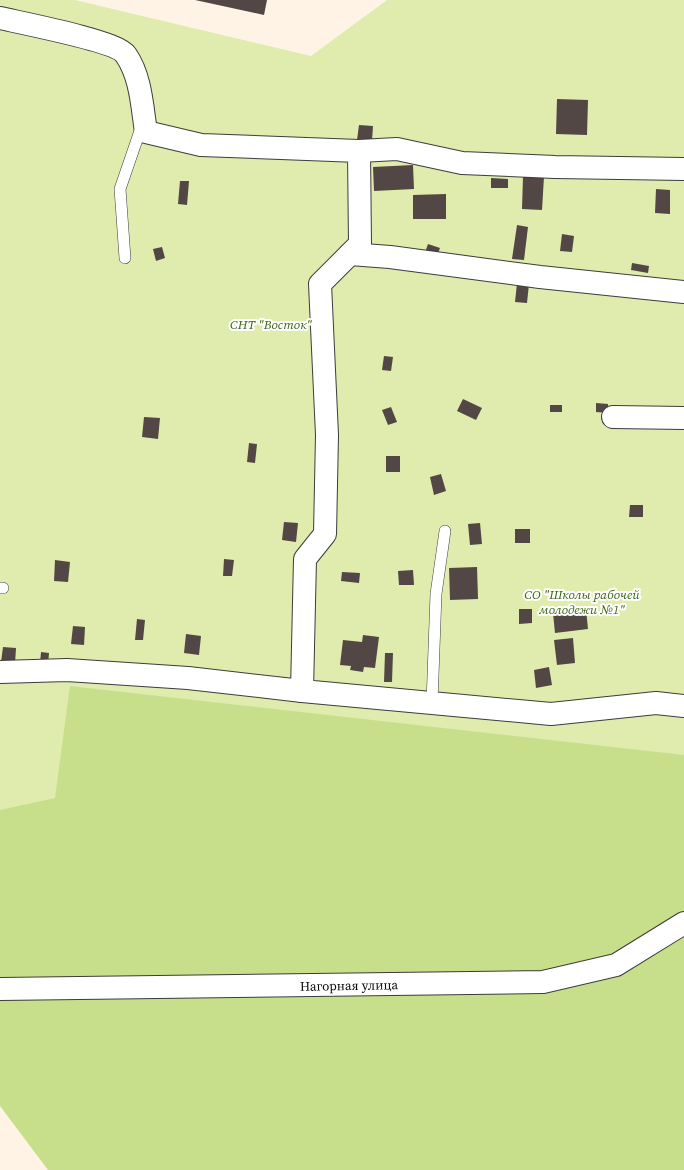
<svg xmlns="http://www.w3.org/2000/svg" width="684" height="1170" font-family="'Source Serif 4',serif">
  <rect width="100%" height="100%" fill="#fff3e6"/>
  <!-- green -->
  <polygon fill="#dfecad" points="0,0 75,0 311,56 387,0 684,0 684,871 0,952"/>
  <!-- forest -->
  <polygon fill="#c7df8a" points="70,686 684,755 684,1170 48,1170 0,1106 0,810 55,798"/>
  <!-- building -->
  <g fill="#534745">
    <polygon points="195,0 267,0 264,15"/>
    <polygon points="557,99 588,100 587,135 556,134"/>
    <polygon points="359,125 373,126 372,141 357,140"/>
    <polygon points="413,165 414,189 374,191 373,167"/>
    <polygon points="523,176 544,177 542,210 522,209"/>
    <polygon points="491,178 508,179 508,188 491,188"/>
    <polygon points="180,181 189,181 187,205 178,204"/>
    <polygon points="656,189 670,190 670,214 655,213"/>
    <polygon points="446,194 446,219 413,219 413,195"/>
    <polygon points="517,225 528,227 524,260 512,259"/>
    <polygon points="562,234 574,236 572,252 560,251"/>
    <polygon points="428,244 440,248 436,259 424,255"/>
    <polygon points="162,247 165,258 156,261 153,249"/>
    <polygon points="632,263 649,266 648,273 631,270"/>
    <polygon points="517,283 529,284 527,303 515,302"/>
    <polygon points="384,356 393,357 391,371 382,370"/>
    <polygon points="463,399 482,408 476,420 457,411"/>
    <polygon points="596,403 608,404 608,413 596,412"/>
    <rect x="550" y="405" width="12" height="7"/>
    <polygon points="391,407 397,422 388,425 382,410"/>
    <polygon points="144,417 160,418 158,439 142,437"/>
    <polygon points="249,443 257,444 255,463 247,462"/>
    <rect x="386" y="456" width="14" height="16"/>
    <polygon points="441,474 446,491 434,495 430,477"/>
    <polygon points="630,505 643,505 643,517 629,517"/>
    <polygon points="284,522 298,523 296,542 282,540"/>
    <polygon points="480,523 482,544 470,545 468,524"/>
    <rect x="515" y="529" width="15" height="14"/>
    <polygon points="224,559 234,560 232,576 223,576"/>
    <polygon points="55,560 70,562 68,582 54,581"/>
    <polygon points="477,567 478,599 450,600 449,568"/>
    <polygon points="413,570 414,585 399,585 398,571"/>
    <polygon points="342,572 360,573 359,583 341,581"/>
    <polygon points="519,609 532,609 532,623 519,624"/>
    <polygon points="586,609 588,629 555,633 553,613"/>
    <polygon points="137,619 145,620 143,640 135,640"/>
    <polygon points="73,626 85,627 84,645 71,644"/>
    <polygon points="186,634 201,636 199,655 184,653"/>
    <polygon points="363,635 379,637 375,668 364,667 363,672 350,670 351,666 340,665 343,640 362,642"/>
    <polygon points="573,638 575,663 557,665 554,640"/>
    <polygon points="3,647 16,648 15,664 1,662"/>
    <polygon points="41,652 49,653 48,664 40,663"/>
    <polygon points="385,653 393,653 392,682 384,682"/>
    <polygon points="549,667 552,685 536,688 534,670"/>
  </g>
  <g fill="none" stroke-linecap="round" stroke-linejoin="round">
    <!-- service casing -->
    <g stroke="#3c3c3c" stroke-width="12">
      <g id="service">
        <polyline points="125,258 120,189 142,125"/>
        <polyline points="0,588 3,588"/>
        <polyline points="432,703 436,594 445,531"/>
      </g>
    </g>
    <!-- minor casing -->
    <g stroke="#3c3c3c" stroke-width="24">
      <g id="minor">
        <path d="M0 18C21 23 117 41 126 55 141 77 142 106 146 132L201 145 359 151 360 244 320 284 327 435 325 534 305 559 302 691 551 714 656 703 684 706"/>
        <polyline points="359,151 397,149 462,163 555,167 684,169"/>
        <polyline points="350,254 390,257 540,277 684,292"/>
        <polyline points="613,417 684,418"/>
        <polyline points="0,672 67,670 188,678 302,691"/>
      </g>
    </g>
    <!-- tertiary casing -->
    <g stroke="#3c3c3c" stroke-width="24">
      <polyline id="tertiary" points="0,989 543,982 616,965 684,923"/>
    </g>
    <!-- service -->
    <use href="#service" stroke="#fff" stroke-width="11"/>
    <!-- minor -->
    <use href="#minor" stroke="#fff" stroke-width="22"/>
    <!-- tertiary -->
    <use href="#tertiary" stroke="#fff" stroke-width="22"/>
  </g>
  <g text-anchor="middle" stroke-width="4" stroke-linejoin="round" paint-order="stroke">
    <!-- park labels -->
    <g font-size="13" font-style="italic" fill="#3b6515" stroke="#fff">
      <text x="271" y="329">СНТ "Восток"</text>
      <text x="582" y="599">СО "Школы рабочей<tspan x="582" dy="15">молодежи №1"</tspan></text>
    </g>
    <!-- street labels -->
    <g font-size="13" fill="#090909" stroke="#fff">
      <text transform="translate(349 985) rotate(-1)" y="5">Нагорная улица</text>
    </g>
  </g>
</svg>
